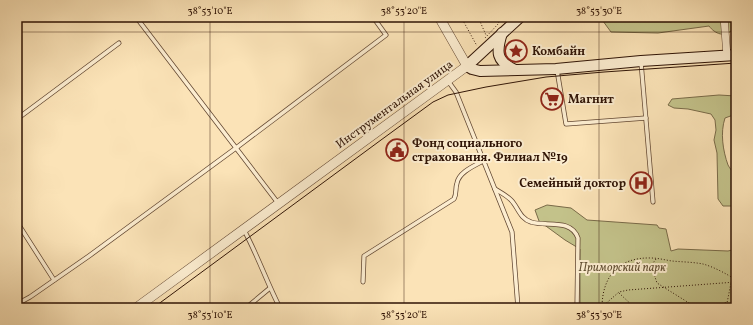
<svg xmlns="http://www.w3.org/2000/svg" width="753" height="325" font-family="Vollkorn,serif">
  <rect width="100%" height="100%" fill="#fbe3b7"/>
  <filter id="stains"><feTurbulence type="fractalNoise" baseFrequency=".005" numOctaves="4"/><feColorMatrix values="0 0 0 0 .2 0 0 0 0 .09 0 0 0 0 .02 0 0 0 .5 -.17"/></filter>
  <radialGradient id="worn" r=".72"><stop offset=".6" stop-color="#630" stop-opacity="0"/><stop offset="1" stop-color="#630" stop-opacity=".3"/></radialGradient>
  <!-- green -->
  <g fill="#c3c28a" stroke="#796a48">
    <path d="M600 17H736V29H733C725 38 715 34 709 26L658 33 611 32Z"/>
    <path d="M719 95 736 96V114L725 118C720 133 723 151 728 165 730 169 733 172 736 175V204L731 206H723L718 199 717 153 714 140 716 130 715 120 711 114 688 109 674 108 668 105 672 99Z"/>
    <polygon points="547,205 571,208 587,220 657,225 659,228 666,229 671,251 678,249 728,251 736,249 736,308 580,308 580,249 565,240 539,221 535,210"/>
  </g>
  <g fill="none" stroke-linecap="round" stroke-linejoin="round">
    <!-- service casing -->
    <g stroke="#624732" stroke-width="5">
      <g id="service">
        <polyline points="136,17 278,203"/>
        <polyline points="641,62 653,202"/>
        <polyline points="557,70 566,124 646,118"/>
        <polyline points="448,81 456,92 512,232 518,308"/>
        <polyline points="17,119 119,43"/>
        <path d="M495 189C500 192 506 195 511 200 518 207 520 219 531 222 546 227 571 218 578 238L577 308"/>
        <polyline points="17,222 54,280"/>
        <path d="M244 230C258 256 267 283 280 308"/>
        <path d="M363 282 364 256 454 199C457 193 455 189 457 183 459 172 474 166 483 161"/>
        <polyline points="17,304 30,297 89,256 236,148 386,35 373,17"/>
        <polyline points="246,308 270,288"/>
      </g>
    </g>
    <!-- minor casing -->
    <g stroke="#624732" stroke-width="8">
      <polyline id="minor" points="724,17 727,56"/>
    </g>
    <!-- tertiary casing -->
    <g stroke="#624732" stroke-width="10">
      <polyline id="tertiary" points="136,308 467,66 439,17"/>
    </g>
    <!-- secondary casing -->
    <g stroke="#2f1305" stroke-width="12">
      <g id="secondary">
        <polyline points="520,17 467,66 472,69 480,71 556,69 641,61 736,55"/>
        <path d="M502 33C496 52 496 61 515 70"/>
      </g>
    </g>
    <!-- path -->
    <g stroke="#2f1305" stroke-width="1" stroke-dasharray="1 2" stroke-linecap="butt">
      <polyline points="461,17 477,46"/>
      <polyline points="478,17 486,35"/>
      <polyline points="485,38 499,23 495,17"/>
      <polyline points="656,259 653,263 652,268 657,283 697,308"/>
      <polyline points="619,293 635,308"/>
      <polyline points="583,306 587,308"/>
      <polyline points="602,307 619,292 628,290 736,282"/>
      <path d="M602 308C602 277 618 257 651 258 658 258 665 260 672 261 682 262 693 262 703 264 714 267 727 274 736 280"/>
      <polyline points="690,308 694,306 714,307 727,302"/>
      <polyline points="726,308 731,283"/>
    </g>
    <!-- service -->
    <use href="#service" stroke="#fcedd0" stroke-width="3.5"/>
    <!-- minor -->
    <use href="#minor" stroke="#fcedd0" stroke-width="7"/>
    <!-- tertiary -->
    <use href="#tertiary" stroke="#fcedd0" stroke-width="9"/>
    <!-- secondary -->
    <use href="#secondary" stroke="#fcedd0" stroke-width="10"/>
    <!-- tram -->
    <polyline stroke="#2f1305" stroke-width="1" points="153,308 381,140 433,102 448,95 486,87 546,77 604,72 736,63"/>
  </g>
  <!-- ticks -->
  <path fill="none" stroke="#2f1305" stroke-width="1" stroke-opacity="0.45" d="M210 17V308M404 17V308M599 17V308M17 32H736"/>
  <!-- icons -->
  <defs>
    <g id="sight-ring" transform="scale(1.15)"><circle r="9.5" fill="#fcedd0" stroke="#8f2418" stroke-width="1.5"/><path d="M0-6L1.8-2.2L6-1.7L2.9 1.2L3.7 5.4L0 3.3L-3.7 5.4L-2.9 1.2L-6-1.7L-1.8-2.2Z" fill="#8f2418"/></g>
    <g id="supermarket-ring" transform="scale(1.15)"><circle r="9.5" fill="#fcedd0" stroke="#8f2418" stroke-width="1.5"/><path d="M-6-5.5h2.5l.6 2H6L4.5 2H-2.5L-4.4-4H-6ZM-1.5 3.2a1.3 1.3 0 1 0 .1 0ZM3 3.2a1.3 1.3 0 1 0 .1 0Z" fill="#8f2418"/></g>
    <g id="civic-ring" transform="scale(1.15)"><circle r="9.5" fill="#fcedd0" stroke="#8f2418" stroke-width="1.5"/><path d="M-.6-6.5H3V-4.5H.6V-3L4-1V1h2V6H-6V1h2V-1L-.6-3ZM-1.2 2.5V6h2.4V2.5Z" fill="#8f2418"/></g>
    <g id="hospital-ring" transform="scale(1.15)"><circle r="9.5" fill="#fcedd0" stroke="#8f2418" stroke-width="1.5"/><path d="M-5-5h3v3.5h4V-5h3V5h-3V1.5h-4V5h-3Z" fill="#8f2418"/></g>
  </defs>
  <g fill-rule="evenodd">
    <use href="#sight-ring" x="516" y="51"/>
    <use href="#supermarket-ring" x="552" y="99"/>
    <use href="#civic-ring" x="397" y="150"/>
    <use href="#hospital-ring" x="641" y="183"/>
  </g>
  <g text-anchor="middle" stroke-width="4" stroke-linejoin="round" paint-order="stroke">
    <!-- poi labels -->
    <g font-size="12" font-weight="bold" fill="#2f1305" stroke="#fcedd0" text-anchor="start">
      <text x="532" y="55">Комбайн</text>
      <text x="568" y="103">Магнит</text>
      <text x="412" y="147">Фонд социального<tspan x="412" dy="14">страхования. Филиал №19</tspan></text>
      <text x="626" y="187" text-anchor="end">Семейный доктор</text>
    </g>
    <!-- street labels -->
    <g font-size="12" fill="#2f1305" stroke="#fcedd0">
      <text transform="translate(394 104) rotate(-36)" y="4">Инструментальная улица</text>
    </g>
    <!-- park labels -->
    <g font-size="12" font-style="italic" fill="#635034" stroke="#fcedd0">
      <text x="622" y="271">Приморский парк</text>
    </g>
  </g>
  <!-- margin -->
  <rect width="753" height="325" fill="none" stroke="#fbe3b7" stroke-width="44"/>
  <rect x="22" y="22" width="709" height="281" fill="none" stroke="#2f1305" stroke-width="1.5"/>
  <g font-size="10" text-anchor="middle" fill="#2f1305">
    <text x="210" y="14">38°53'10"E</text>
    <text x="404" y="14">38°53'20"E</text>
    <text x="599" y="14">38°53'30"E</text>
    <text x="210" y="318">38°53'10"E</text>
    <text x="404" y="318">38°53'20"E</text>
    <text x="599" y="318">38°53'30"E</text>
  </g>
  <rect width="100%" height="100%" filter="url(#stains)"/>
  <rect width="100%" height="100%" fill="url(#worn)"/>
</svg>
